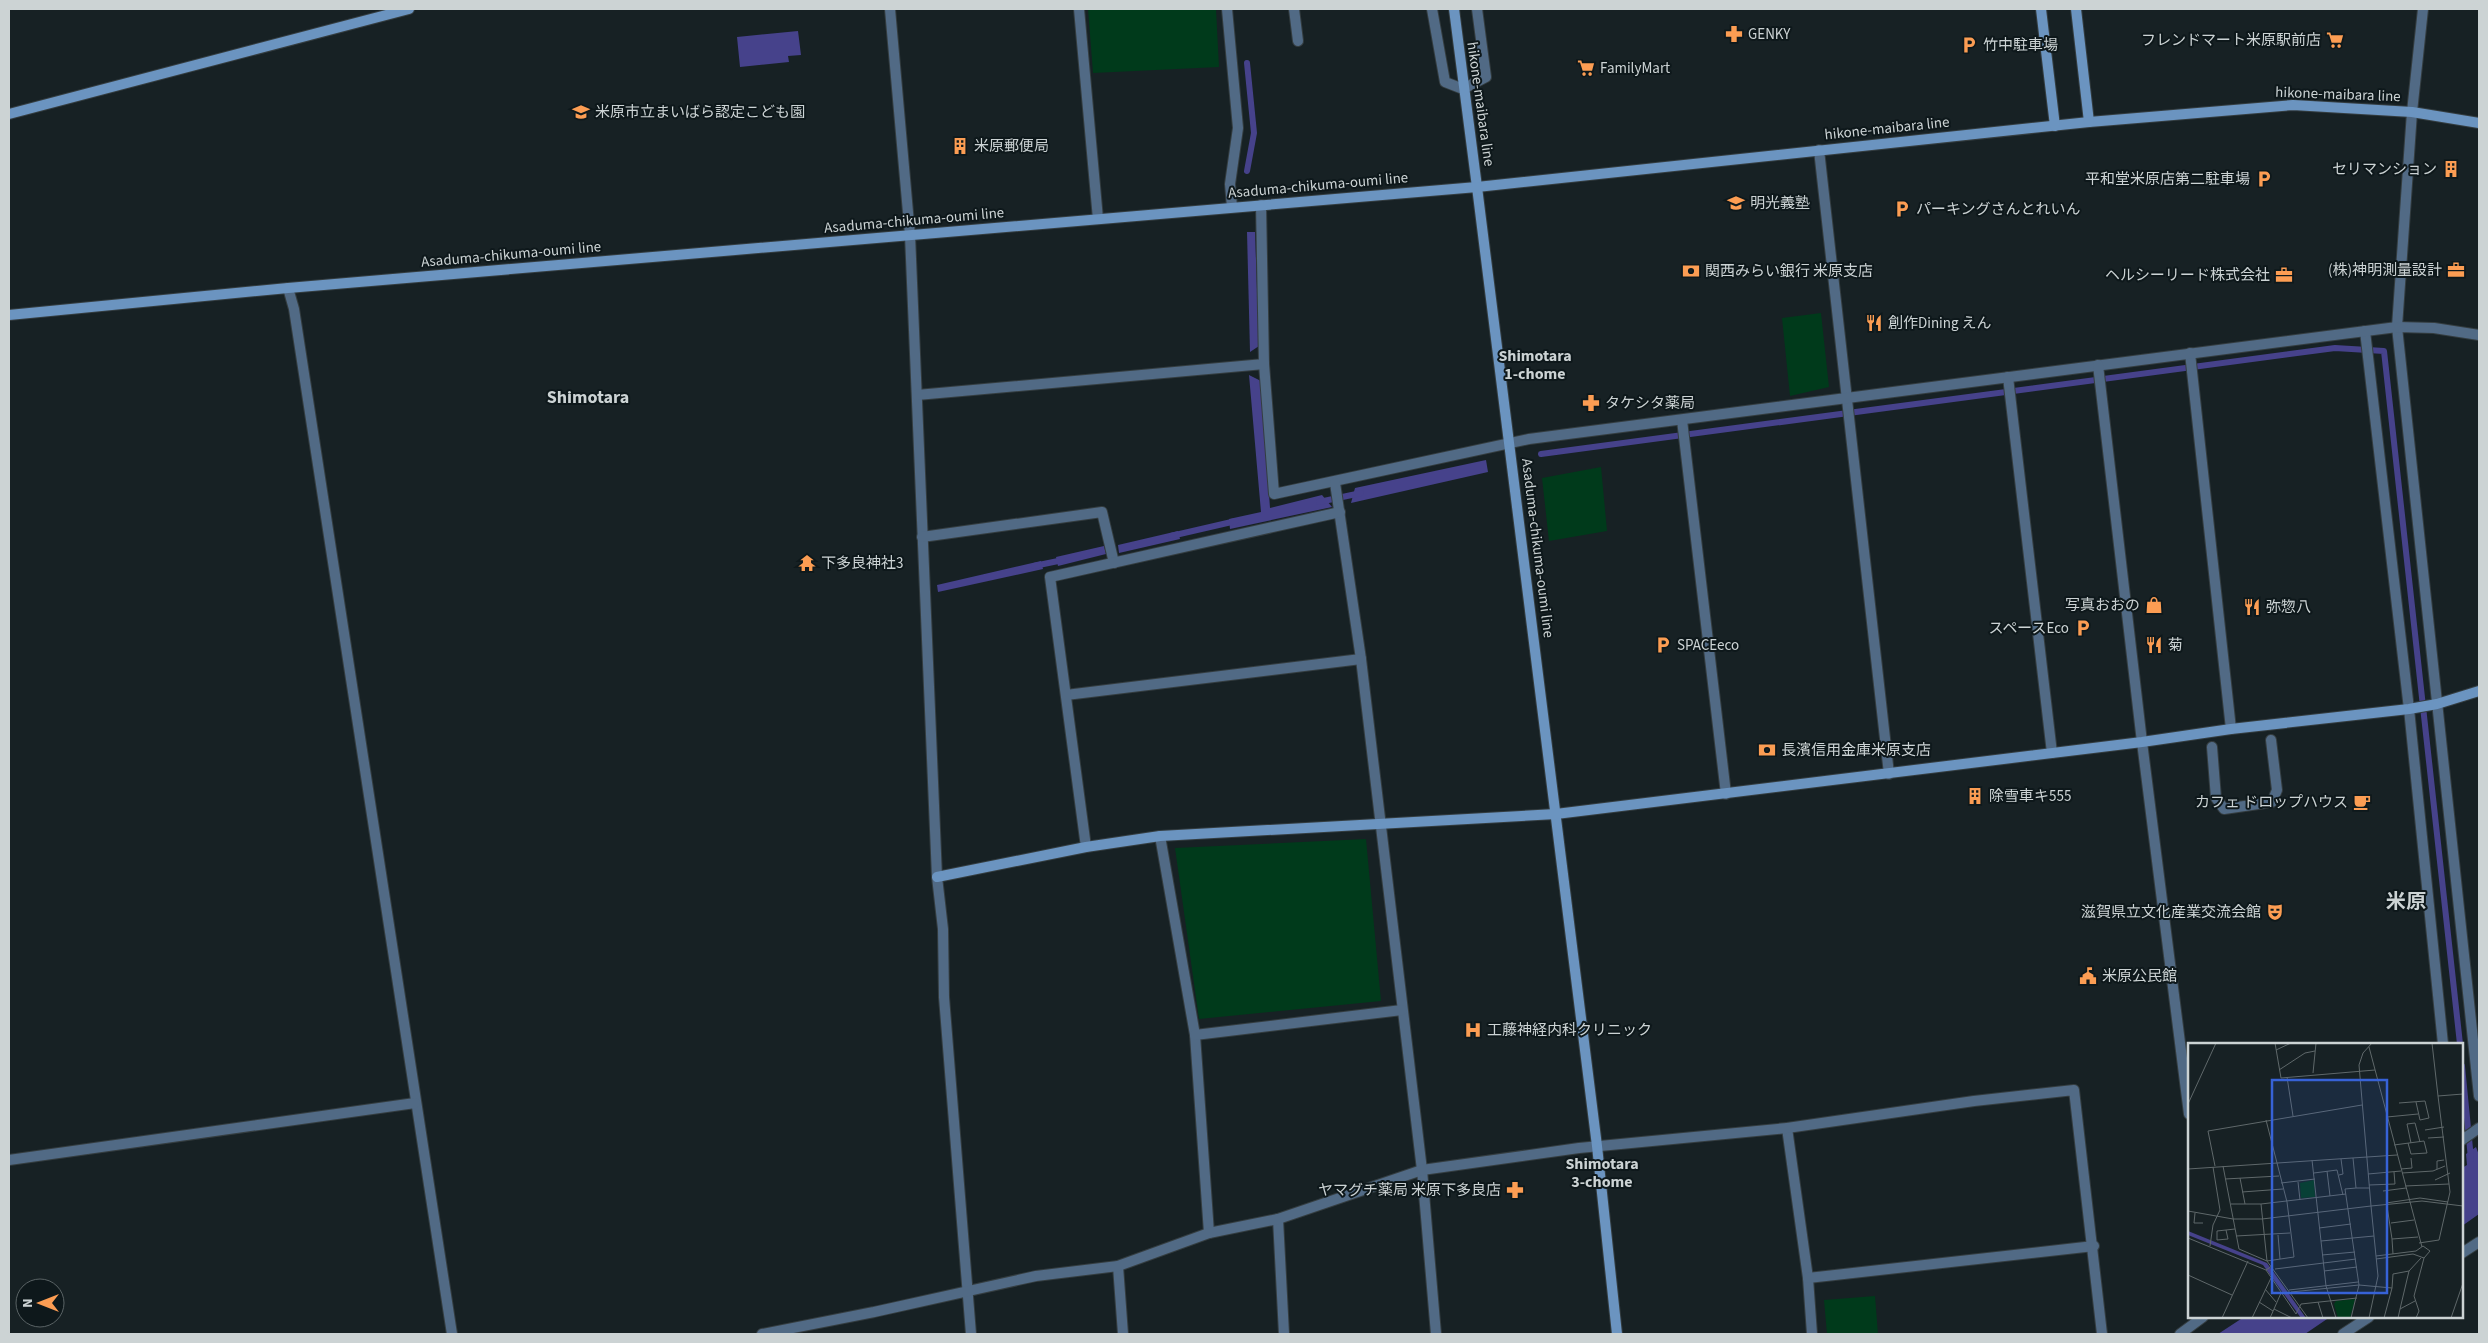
<svg xmlns="http://www.w3.org/2000/svg" width="2488" height="1343" font-family="'Source Sans 3','Noto Sans JP',sans-serif">
  <rect width="100%" height="100%" fill="#172124"/>
  <!-- green -->
  <g fill="#003a1b">
    <polygon points="1088,9 1216,9 1219,67 1093,73"/>
    <polygon points="1821,313 1829,387 1790,396 1782,318"/>
    <polygon points="1601,467 1607,531 1549,541 1542,478"/>
    <polygon points="1366,839 1381,1001 1199,1019 1175,848"/>
    <polygon points="1875,1296 1878,1334 1827,1334 1824,1300"/>
  </g>
  <!-- water -->
  <g fill="#46428b">
    <polygon points="798,31 801,55 788,56 789,62 740,67 737,37"/>
    <polygon points="1247,232 1255,232 1259,346 1250,352"/>
    <polygon points="1249,375 1261,381 1270,508 1322,495 1332,507 1230,529 1229,519 1261,512"/>
    <polygon points="1486,460 1488,472 1351,503 1355,488"/>
    <polygon points="1178,531 1180,539 1119,553 1118,545"/>
    <polygon points="1104,546 1106,554 1058,566 1056,557"/>
    <polygon points="1041,561 1043,569 938,592 937,585"/>
    <polygon points="2476,1147 2479,1155 2479,1214 2462,1226 2462,1168 2467,1165 2466,1154"/>
    <polygon points="2244,1317 2330,1317 2305,1334 2218,1334"/>
  </g>
  <g fill="none" stroke-linecap="round" stroke-linejoin="round">
    <!-- stream -->
    <g stroke="#46428b" stroke-width="6">
      <polyline points="1247,171 1254,133 1247,63"/>
      <polyline points="1541,454 2335,348 2384,351 2460,1044"/>
      <polyline points="1319,502 1361,493"/>
      <polyline points="1171,536 1236,521"/>
      <polyline points="1034,566 1063,560"/>
      <polyline points="2462,1066 2471,1159"/>
    </g>
    <!-- lane casing -->
    <g stroke="#343d40" stroke-width="12">
      <polyline id="lane" points="2212,747 2216,798 2224,809 2272,802 2277,790 2271,740"/>
    </g>
    <!-- street casing -->
    <g stroke="#343d40" stroke-width="12">
      <g id="street">
        <polyline points="890,9 910,235 937,877 943,929 944,997 971,1334"/>
        <polyline points="1079,9 1098,219"/>
        <polyline points="1227,9 1238,128 1230,184 1232,207"/>
        <polyline points="1294,9 1298,41"/>
        <polyline points="1432,9 1445,82 1463,89 1486,77 1477,9"/>
        <polyline points="2423,9 2412,112 2397,327 2479,1096"/>
        <polyline points="1819,150 1889,774"/>
        <polyline points="288,288 294,309 452,1334"/>
        <polyline points="2365,331 2409,709 2443,1044"/>
        <polyline points="2190,353 2231,729"/>
        <polyline points="1264,364 1274,494 1529,439 2397,327 2434,328 2479,335"/>
        <polyline points="2098,365 2142,742 2189,1114"/>
        <polyline points="2008,377 2052,753"/>
        <polyline points="917,395 1264,364 1261,205"/>
        <polyline points="1682,420 1726,794"/>
        <polyline points="1335,483 1361,659 1422,1170 1436,1334"/>
        <polyline points="922,537 1102,512 1114,563"/>
        <polyline points="1066,695 1361,659"/>
        <polyline points="1160,836 1195,1035 1209,1233"/>
        <polyline points="1086,847 1050,577 1340,512"/>
        <polyline points="1195,1035 1402,1010"/>
        <polyline points="1787,1128 1808,1278 1812,1334"/>
        <polyline points="2462,1140 2479,1128"/>
        <polyline points="9,1160 415,1103"/>
        <polyline points="1278,1219 1284,1334"/>
        <polyline points="2462,1253 2479,1242"/>
        <polyline points="1118,1266 1123,1334"/>
        <polyline points="1808,1278 2094,1246"/>
        <polyline points="762,1334 874,1312 1036,1276 1118,1266 1209,1233 1278,1219 1422,1170 1579,1148 1787,1128 1974,1101 2074,1090 2102,1334"/>
        <polyline points="2180,1334 2203,1317"/>
        <polyline points="2343,1334 2369,1317"/>
      </g>
    </g>
    <!-- secondary casing -->
    <g stroke="#343d40" stroke-width="12">
      <g id="secondary">
        <polyline points="1454,9 1477,187 2089,122 2293,105 2412,112 2479,123"/>
        <polyline points="2041,9 2055,126"/>
        <polyline points="2076,9 2089,122"/>
        <polyline points="9,114 409,9"/>
        <polyline points="9,315 288,288 1477,187 1597,1146 1617,1334"/>
        <polyline points="937,877 1086,847 1160,836 1556,814 2142,742 2231,729 2409,709 2437,704 2479,691"/>
      </g>
    </g>
    <!-- lane -->
    <use href="#lane" stroke="#516a85" stroke-width="10"/>
    <!-- street -->
    <use href="#street" stroke="#516a85" stroke-width="10"/>
    <!-- secondary -->
    <use href="#secondary" stroke="#6b94c0" stroke-width="10"/>
  </g>
  <!-- icons -->
  <defs>
    <g id="pharmacy-bare" transform="scale(1.35)"><path d="M-2-6h4v4h4v4h-4v4h-4v-4h-4v-4h4Z" fill="#fc9d53" stroke="#0e181b" stroke-width="2.5" paint-order="stroke"/></g>
    <g id="supermarket-bare" transform="scale(1.35)"><path d="M-6-5.5h2.5l.6 2H6L4.5 2H-2.5L-4.4-4H-6ZM-1.5 3.2a1.3 1.3 0 1 0 .1 0ZM3 3.2a1.3 1.3 0 1 0 .1 0Z" fill="#fc9d53" stroke="#0e181b" stroke-width="2.5" paint-order="stroke"/></g>
    <g id="parking-bare" transform="scale(1.35)"><path d="M-3.5-5.5H1a3.5 3.5 0 0 1 0 7H-1V5.5H-3.5ZM-1-3.4V-.6H.8a1.4 1.4 0 0 0 0-2.8Z" fill="#fc9d53" stroke="#0e181b" stroke-width="2.5" paint-order="stroke"/></g>
    <g id="school-bare" transform="scale(1.35)"><path d="M0-5L7-2L0 1L-7-2ZM-4 1L0 2.5L4 1V4Q0 6-4 4Z" fill="#fc9d53" stroke="#0e181b" stroke-width="2.5" paint-order="stroke"/></g>
    <g id="building-bare" transform="scale(1.35)"><path d="M-4-6H4V6H1V3H-1V6H-4ZM-2.5-4.3h1.7v1.8h-1.7ZM.8-4.3h1.7v1.8H.8ZM-2.5-1h1.7V.8h-1.7ZM.8-1h1.7V.8H.8Z" fill="#fc9d53" stroke="#0e181b" stroke-width="2.5" paint-order="stroke"/></g>
    <g id="office-bare" transform="scale(1.35)"><path d="M-6-3h4V-5.5h4V-3h4V5H-6ZM-1-4.5V-3h2v-1.5ZM-6 0V1H6V0Z" fill="#fc9d53" stroke="#0e181b" stroke-width="2.5" paint-order="stroke"/></g>
    <g id="bank-bare" transform="scale(1.35)"><path d="M-6-4H6V4H-6ZM0-2.3a2.3 2.3 0 1 0 0 4.6a2.3 2.3 0 1 0 0-4.6Z" fill="#fc9d53" stroke="#0e181b" stroke-width="2.5" paint-order="stroke"/></g>
    <g id="restaurant-bare" transform="scale(1.35)"><path d="M-5-6h1v4h1v-4h1v4h1v-4h1v5L-1.5 .5V6h-2V.5L-5-1ZM5-6V6H3V1.5H1.5Q1.5-4 5-6Z" fill="#fc9d53" stroke="#0e181b" stroke-width="2.5" paint-order="stroke"/></g>
    <g id="temple-bare" transform="scale(1.35)"><path d="M0-6L5-2H3V0L6.5 2.5H4V6H1.5V3h-3V6H-4V2.5H-6.5L-3 0V-2H-5Z" fill="#fc9d53" stroke="#0e181b" stroke-width="2.5" paint-order="stroke"/></g>
    <g id="shop-bare" transform="scale(1.35)"><path d="M-5-2.5h2.3a2.7 3.5 0 0 1 5.4 0H5L5.5 6h-11ZM-1.5-2.5h3a1.5 2.3 0 0 0-3 0Z" fill="#fc9d53" stroke="#0e181b" stroke-width="2.5" paint-order="stroke"/></g>
    <g id="cafe-bare" transform="scale(1.35)"><path d="M-5.5-4.5H6V0H3Q3 3.5 0 3.5H-2.5Q-5.5 3.5-5.5 0ZM3-3.2v2h1.7v-2ZM-6 4.5H4V6H-6Z" fill="#fc9d53" stroke="#0e181b" stroke-width="2.5" paint-order="stroke"/></g>
    <g id="theatre-bare" transform="scale(1.35)"><path d="M-5-5.5Q0-4 5-5.5V0Q5 5 0 6Q-5 5-5 0ZM-3.3-2.5H-1v1.5H-3.3ZM1-2.5H3.3v1.5H1ZM-2.8 1Q0 5.5 2.8 1Z" fill="#fc9d53" stroke="#0e181b" stroke-width="2.5" paint-order="stroke"/></g>
    <g id="civic-bare" transform="scale(1.35)"><path d="M-.6-6.5H3V-4.5H.6V-3L4-1V1h2V6H-6V1h2V-1L-.6-3ZM-1.2 2.5V6h2.4V2.5Z" fill="#fc9d53" stroke="#0e181b" stroke-width="2.5" paint-order="stroke"/></g>
    <g id="hospital-bare" transform="scale(1.35)"><path d="M-5-5h3v3.5h4V-5h3V5h-3V1.5h-4V5h-3Z" fill="#fc9d53" stroke="#0e181b" stroke-width="2.5" paint-order="stroke"/></g>
  </defs>
  <g fill-rule="evenodd">
    <use href="#pharmacy-bare" x="1734" y="34"/>
    <use href="#supermarket-bare" x="2335" y="40"/>
    <use href="#parking-bare" x="1969" y="45"/>
    <use href="#supermarket-bare" x="1586" y="68"/>
    <use href="#school-bare" x="581" y="112"/>
    <use href="#building-bare" x="960" y="146"/>
    <use href="#building-bare" x="2451" y="169"/>
    <use href="#parking-bare" x="2264" y="179"/>
    <use href="#school-bare" x="1736" y="203"/>
    <use href="#parking-bare" x="1902" y="209"/>
    <use href="#office-bare" x="2456" y="270"/>
    <use href="#bank-bare" x="1691" y="271"/>
    <use href="#office-bare" x="2284" y="275"/>
    <use href="#restaurant-bare" x="1874" y="323"/>
    <use href="#pharmacy-bare" x="1591" y="403"/>
    <use href="#temple-bare" x="807" y="563"/>
    <use href="#shop-bare" x="2154" y="605"/>
    <use href="#restaurant-bare" x="2252" y="607"/>
    <use href="#parking-bare" x="2083" y="628"/>
    <use href="#parking-bare" x="1663" y="645"/>
    <use href="#restaurant-bare" x="2154" y="645"/>
    <use href="#bank-bare" x="1767" y="750"/>
    <use href="#building-bare" x="1975" y="796"/>
    <use href="#cafe-bare" x="2362" y="802"/>
    <use href="#theatre-bare" x="2275" y="912"/>
    <use href="#civic-bare" x="2088" y="976"/>
    <use href="#hospital-bare" x="1473" y="1030"/>
    <use href="#pharmacy-bare" x="1515" y="1190"/>
  </g>
  <g text-anchor="middle" stroke-width="4" stroke-linejoin="round" paint-order="stroke">
    <!-- poi labels -->
    <g font-size="15" fill="#ccd3d4" stroke="#0e181b" text-anchor="start">
      <text x="1748" y="39">GENKY</text>
      <text x="2321" y="45" text-anchor="end">フレンドマート米原駅前店</text>
      <text x="1983" y="50">竹中駐車場</text>
      <text x="1600" y="73">FamilyMart</text>
      <text x="595" y="117">米原市立まいばら認定こども園</text>
      <text x="974" y="151">米原郵便局</text>
      <text x="2437" y="174" text-anchor="end">セリマンション</text>
      <text x="2250" y="184" text-anchor="end">平和堂米原店第二駐車場</text>
      <text x="1750" y="208">明光義塾</text>
      <text x="1916" y="214">パーキングさんとれいん</text>
      <text x="2442" y="275" text-anchor="end">(株)神明測量設計</text>
      <text x="1705" y="276">関西みらい銀行 米原支店</text>
      <text x="2270" y="280" text-anchor="end">ヘルシーリード株式会社</text>
      <text x="1888" y="328">創作Dining えん</text>
      <text x="1605" y="408">タケシタ薬局</text>
      <text x="821" y="568">下多良神社3</text>
      <text x="2140" y="610" text-anchor="end">写真おおの</text>
      <text x="2266" y="612">弥惣八</text>
      <text x="2069" y="633" text-anchor="end">スペースEco</text>
      <text x="1677" y="650">SPACEeco</text>
      <text x="2168" y="650">菊</text>
      <text x="1781" y="755">長濱信用金庫米原支店</text>
      <text x="1989" y="801">除雪車キ555</text>
      <text x="2348" y="807" text-anchor="end">カフェ ドロップハウス</text>
      <text x="2261" y="917" text-anchor="end">滋賀県立文化産業交流会館</text>
      <text x="2102" y="981">米原公民館</text>
      <text x="1487" y="1035">工藤神経内科クリニック</text>
      <text x="1501" y="1195" text-anchor="end">ヤマグチ薬局 米原下多良店</text>
    </g>
    <!-- street labels -->
    <g font-size="15" fill="#ccd3d4" stroke="#0e181b">
      <text transform="translate(2338 94) rotate(2)" y="5">hikone-maibara line</text>
      <text transform="translate(1481 104) rotate(82)" y="5">hikone-maibara line</text>
      <text transform="translate(1887 128) rotate(-6)" y="5">hikone-maibara line</text>
      <text transform="translate(1318 185) rotate(-5)" y="5">Asaduma-chikuma-oumi line</text>
      <text transform="translate(914 220) rotate(-5)" y="5">Asaduma-chikuma-oumi line</text>
      <text transform="translate(511 254) rotate(-5)" y="5">Asaduma-chikuma-oumi line</text>
      <text transform="translate(1538 548) rotate(83)" y="5">Asaduma-chikuma-oumi line</text>
    </g>
    <!-- neighbourhood labels -->
    <g font-size="16" font-weight="bold" fill="#ccd3d4" stroke="#0e181b">
      <text x="1535" y="361">Shimotara<tspan x="1535" dy="18">1-chome</tspan></text>
      <text x="1602" y="1169">Shimotara<tspan x="1602" dy="18">3-chome</tspan></text>
    </g>
    <!-- quarter labels -->
    <g font-size="18" font-weight="bold" fill="#ccd3d4" stroke="#0e181b">
      <text x="588" y="403">Shimotara</text>
    </g>
    <!-- district labels -->
    <g font-size="20" font-weight="bold" fill="#ccd3d4" stroke="#0e181b">
      <text x="2406" y="908">米原</text>
    </g>
  </g>
  <!-- overview -->
  <g transform="translate(2188 1043)">
    <rect width="275" height="275" fill="#172124"/>
    <path d="M126 137 127 154 113 155 112 140ZM167 256 162 275H150L146 261 148 258Z" fill="#003a1b"/>
    <path d="M0 188 79 220 118 275H113L75 222 0 192Z" fill="#46428b"/>
    <path fill="none" stroke="#5f686a" stroke-width="1" d="M87 0 93 35 187 27M244 0 250 53M181 4 234 204M88 7 103 0M91 27 117 10 127 8M125 30 128 0M99 34 105 73M211 60 237 58 241 75 232 77 228 59M0 61 28 0M199 74 230 71M237 87 256 84M240 95 256 94M223 100 219 81 227 80 232 99M206 102 236 98 239 110 223 111 220 100M165 115 168 145H181M124 117 138 243 148 275M27 123 20 88 174 62M35 123 51 206 79 218 120 275M0 126 209 112M213 126 224 125 223 115M249 126V118L256 117M139 128 142 153M126 130 149 127 155 152M214 130 245 128 257 123M180 131 213 128M151 132 155 131 153 116M52 135 57 161M37 136 91 133M247 137 262 130M110 139 112 157M93 140 127 136M181 142 207 141 206 129M217 143 261 141M195 148 218 145M54 149 95 146M198 160 232 155 260 159M43 161H73L158 151M73 161 79 218 106 214 99 159 78 77M199 163 204 196 230 194M0 168 45 176H74L183 163 171 22 175 10 184 0M7 170 6 180H15M203 180 226 177M131 185 163 181M38 187 40 196 29 197V188L47 186M90 192 92 216M48 193 102 190M0 195 78 227 84 223M204 196 205 211M133 198 186 193M231 200 251 197 262 149 250 53 275 51M22 203 25 182 32 167 25 124M134 212 167 209M188 213 228 208 235 203 242 208 236 215 225 211 188 216M87 226 168 216M78 227 108 271 113 261 169 255M136 228 169 224M0 232 44 252M77 246 88 259M101 247 170 239M103 249 171 242 204 245 205 231 221 228 233 215M71 259 85 268M130 259 135 275M86 266 93 250M212 266 221 228M34 275 60 218M64 275 83 235M82 275 86 266 104 275M163 275 171 242 157 146 168 145M181 275 190 233 183 163 234 158 275 163M196 275 204 245M210 275 212 266 227 258M228 275 231 268 226 253 236 215M263 275 275 240"/>
    <path fill="#3762d7" fill-opacity="0.15" stroke="#3762d7" stroke-width="2.5" d="M84 37H199V250H84Z"/>
    <rect width="275" height="275" fill="none" stroke="#ccd3d4" stroke-width="2.5"/>
  </g>
  <!-- border -->
  <rect width="2488" height="1343" fill="none" stroke="#ccd3d4" stroke-width="20"/>
  <!-- north arrow -->
  <g transform="translate(40 1303) rotate(270)"><circle r="24" fill="#0e181b" stroke="#5a6365"/>
  <path d="M0-4L9 19L0 12L-9 19Z" fill="#fc9d53"/>
  <text y="-8" font-size="14" font-weight="bold" text-anchor="middle" fill="#ccd3d4">N</text>
  </g>
</svg>
